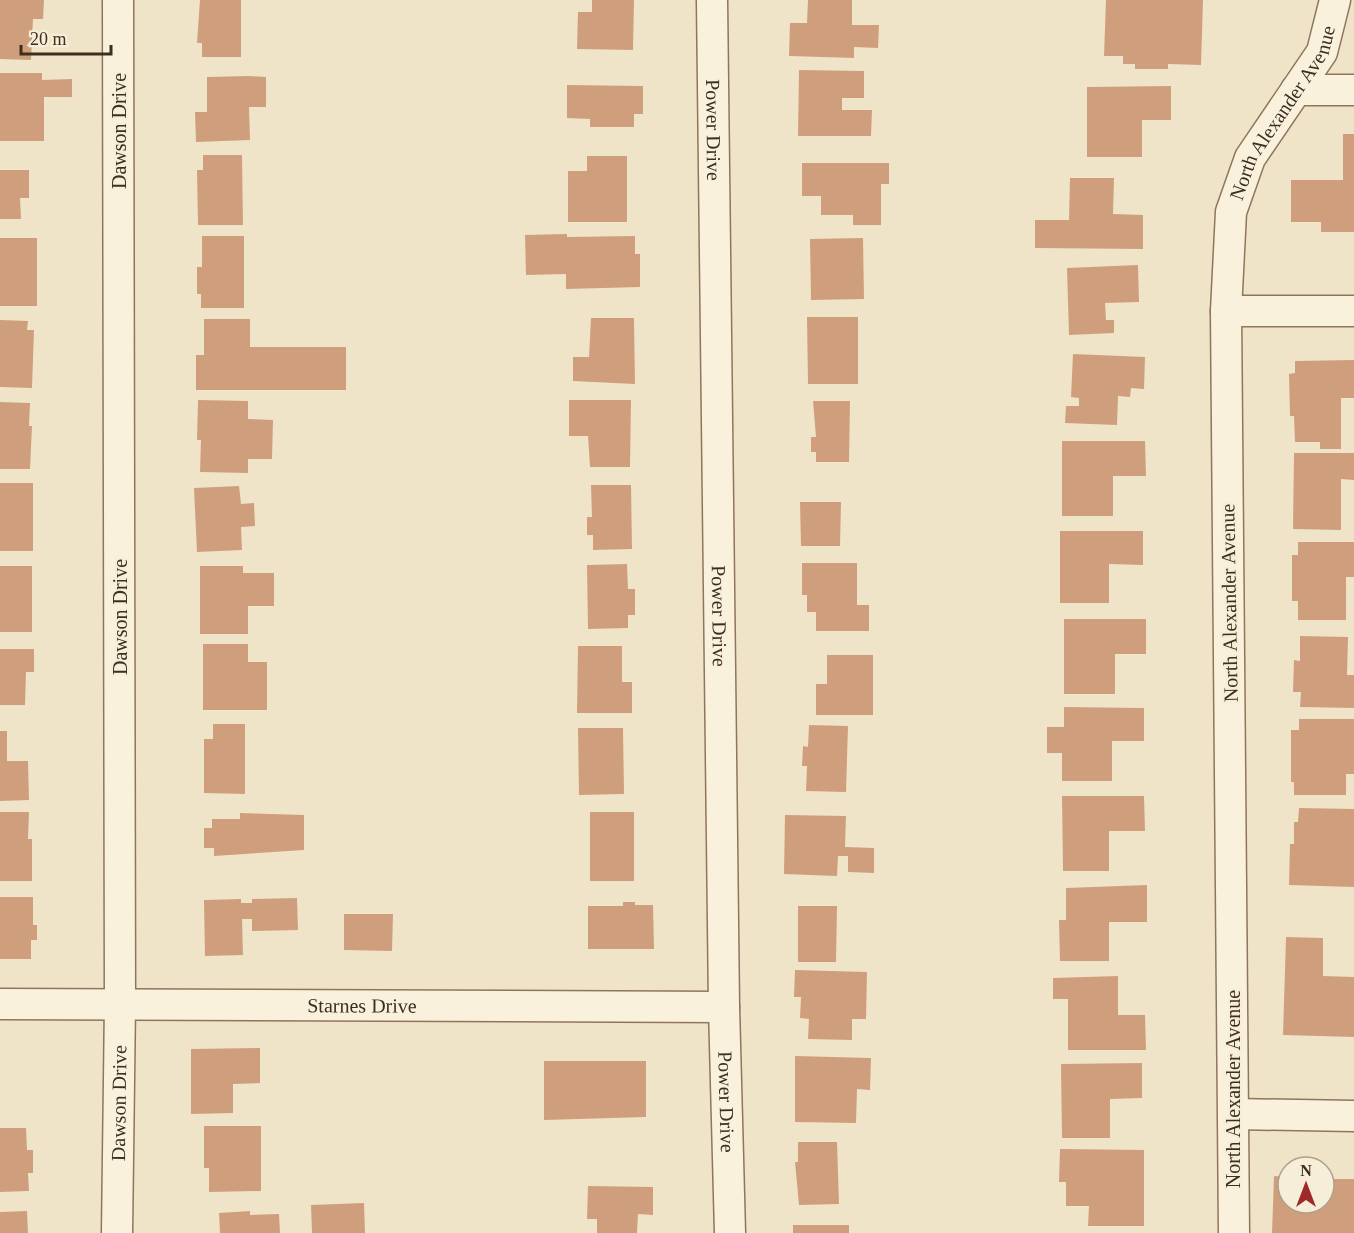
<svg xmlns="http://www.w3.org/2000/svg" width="1354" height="1233" font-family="'Times New Roman',serif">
  <rect width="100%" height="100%" fill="#f0e4c8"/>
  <!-- building -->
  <g fill="#cf9f7d">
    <polygon points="0,0 44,0 43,19 33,19 31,60 0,59"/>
    <polygon points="200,0 241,0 241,57 202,57 202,43 197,43"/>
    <polygon points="592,0 634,0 633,50 577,49 578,12 592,12"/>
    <polygon points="808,0 852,0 852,25 879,25 878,48 854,47 854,58 789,56 790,23 807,23"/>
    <polygon points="1106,0 1203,0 1201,65 1168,64 1168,69 1135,69 1135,64 1123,64 1123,56 1104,56"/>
    <polygon points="799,70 864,71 864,98 842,98 842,110 872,110 871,136 798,136"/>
    <polygon points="0,73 42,73 42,80 72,79 72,97 44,97 44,141 0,141"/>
    <polygon points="248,76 266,77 266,107 249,107 250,140 196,142 195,112 207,112 207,77"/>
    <polygon points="567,85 643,86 643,114 634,114 634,127 590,127 590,119 567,118"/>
    <polygon points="1171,86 1171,120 1142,120 1142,157 1087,157 1087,87"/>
    <polygon points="1343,134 1354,134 1354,232 1321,232 1321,222 1291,222 1291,180 1343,180"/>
    <polygon points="203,155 242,155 243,225 198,225 197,170 203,170"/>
    <polygon points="587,156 627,156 627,222 568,222 568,171 587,171"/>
    <polygon points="802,163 889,163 889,184 881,184 881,225 853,225 853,215 821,215 821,196 802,196"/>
    <polygon points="0,170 29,170 29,198 20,198 21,219 0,219"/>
    <polygon points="1070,178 1114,178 1113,214 1143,215 1143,249 1035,248 1035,220 1069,220"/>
    <polygon points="567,234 567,237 635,236 635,254 640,254 640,287 566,289 566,274 526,275 525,235"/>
    <polygon points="202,236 244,236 244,308 201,308 201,294 197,294 197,267 202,267"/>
    <rect x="0" y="238" width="37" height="68"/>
    <polygon points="863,238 864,299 811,300 810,239"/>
    <polygon points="1138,265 1139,302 1105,303 1106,320 1114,320 1114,333 1069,335 1067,268"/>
    <polygon points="807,317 858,317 858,384 808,384"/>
    <polygon points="591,318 634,318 635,384 573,381 573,357 589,357"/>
    <polygon points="204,319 250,319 250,347 346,347 346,390 196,390 196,355 204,355"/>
    <polygon points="0,320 28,321 27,330 34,330 32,388 0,387"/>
    <polygon points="1073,354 1145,357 1144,389 1131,388 1130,397 1118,396 1117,425 1065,423 1066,406 1079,406 1079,398 1071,397"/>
    <polygon points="1354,360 1354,398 1341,398 1341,449 1320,449 1320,442 1295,442 1294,416 1290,416 1289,374 1295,373 1295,361"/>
    <polygon points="198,400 248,401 248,419 273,420 272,459 248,459 248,473 200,472 201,440 197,440"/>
    <polygon points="569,400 631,400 630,467 590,467 588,436 569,436"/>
    <polygon points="813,401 850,401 849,462 816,462 816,452 811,452 811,437 816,437"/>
    <polygon points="0,402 30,403 29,426 32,426 30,469 0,469"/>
    <polygon points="1062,441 1145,441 1146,476 1113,476 1113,516 1062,516"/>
    <polygon points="1294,453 1354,453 1354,480 1341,479 1341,530 1293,529"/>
    <rect x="0" y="483" width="33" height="68"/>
    <polygon points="591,485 631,485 632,549 593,550 593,535 587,535 587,517 592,517"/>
    <polygon points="239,486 241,504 254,503 255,526 241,527 242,550 197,552 194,488"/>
    <polygon points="800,502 841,502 840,546 801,546"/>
    <polygon points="1060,531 1143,531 1143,565 1109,564 1109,603 1060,603"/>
    <polygon points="1298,542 1354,542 1354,577 1346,577 1346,620 1298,620 1298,601 1292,601 1292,555 1298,555"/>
    <polygon points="802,563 857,563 857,605 869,605 869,631 816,631 816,612 807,612 807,595 802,595"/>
    <polygon points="627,564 628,589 635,589 635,615 628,615 628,628 588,629 587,565"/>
    <rect x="0" y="566" width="32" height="66"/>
    <polygon points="200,566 243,566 243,573 274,573 274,606 248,606 248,634 200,634"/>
    <polygon points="1064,619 1146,619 1146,654 1115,654 1115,694 1064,694"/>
    <polygon points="1300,636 1348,637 1347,675 1354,675 1354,708 1300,707 1301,692 1293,692 1294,660 1300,661"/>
    <polygon points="203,644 248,644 248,662 267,662 267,710 203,710"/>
    <polygon points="578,646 622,646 622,682 632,682 632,713 577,713"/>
    <polygon points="0,649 34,649 34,672 26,672 25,705 0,705"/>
    <polygon points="827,655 873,655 873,715 816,715 816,684 827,684"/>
    <polygon points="1064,707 1144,708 1144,741 1112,741 1112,781 1062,781 1062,753 1047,753 1047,727 1064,727"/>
    <polygon points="1299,719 1354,719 1354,774 1346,774 1346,795 1294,795 1294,782 1291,782 1291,730 1299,730"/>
    <polygon points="213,724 245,724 245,794 204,793 204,739 213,739"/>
    <polygon points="809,725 848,726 846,792 806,791 807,766 802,766 803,746 808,747"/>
    <polygon points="578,728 623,728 624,794 579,795"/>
    <polygon points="0,731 7,731 7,761 28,761 29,800 0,801"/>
    <polygon points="1062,796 1144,796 1145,831 1109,831 1109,871 1063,871"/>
    <polygon points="1299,808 1354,809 1354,887 1289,885 1290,844 1294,844 1294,822 1298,822"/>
    <polygon points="0,812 29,812 28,839 32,839 32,881 0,881"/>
    <rect x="590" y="812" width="44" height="69"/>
    <polygon points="240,813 304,815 304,850 214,856 214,848 204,848 204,828 212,828 212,819 240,819"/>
    <polygon points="785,815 846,816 845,847 874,848 874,873 848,872 848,856 838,856 837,876 784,874"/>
    <polygon points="1147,885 1147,922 1109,922 1109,961 1060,961 1059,920 1066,920 1066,888"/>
    <polygon points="0,897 33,897 33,925 37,925 37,940 31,940 31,959 0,959"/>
    <polygon points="297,898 298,930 252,931 252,919 242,919 243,955 205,956 204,900 241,899 241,903 252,903 252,899"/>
    <polygon points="623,902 635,902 635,905 653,905 654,949 588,949 588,906 623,906"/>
    <polygon points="798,906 837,906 836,962 798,962"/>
    <polygon points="344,914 393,914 392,951 344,950"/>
    <polygon points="1286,937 1323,938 1323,976 1354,977 1354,1037 1283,1035"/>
    <polygon points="795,970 867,972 866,1019 852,1019 852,1040 808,1039 809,1019 800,1018 801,997 794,997"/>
    <polygon points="1118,976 1118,1015 1145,1015 1146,1050 1068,1050 1068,999 1053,999 1053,978"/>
    <polygon points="260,1048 260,1083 233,1084 233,1113 191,1114 191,1049"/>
    <polygon points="795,1056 871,1058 870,1090 857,1089 856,1123 795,1122"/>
    <polygon points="544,1061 646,1061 646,1117 544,1120"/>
    <polygon points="1142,1063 1142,1098 1110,1099 1110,1138 1062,1138 1061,1064"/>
    <polygon points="204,1126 261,1126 261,1191 209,1192 209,1168 204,1168"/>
    <polygon points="0,1128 26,1128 27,1150 33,1150 33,1173 28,1173 29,1191 0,1192"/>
    <polygon points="798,1142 837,1142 839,1204 799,1205 795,1162 798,1162"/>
    <polygon points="1060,1149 1144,1150 1144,1226 1088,1226 1089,1206 1066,1206 1066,1182 1059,1182"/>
    <polygon points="1324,1173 1333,1174 1333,1179 1354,1179 1354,1233 1272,1233 1274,1176 1288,1177 1288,1203 1324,1203"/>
    <polygon points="588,1186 653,1187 653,1215 638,1214 637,1233 597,1233 597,1219 587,1219"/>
    <polygon points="364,1203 365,1233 312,1233 311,1205"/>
    <polygon points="27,1211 28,1233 0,1233 0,1212"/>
    <polygon points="250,1211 250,1215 279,1214 280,1233 220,1233 219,1213"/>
    <rect x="793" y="1225" width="56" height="8"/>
  </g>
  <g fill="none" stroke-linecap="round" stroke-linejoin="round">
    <!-- minor casing -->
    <g stroke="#8d765c" stroke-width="33">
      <g id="minor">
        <path id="s1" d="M712 0 724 1007 730 1233"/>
        <polyline points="1296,90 1354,90"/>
        <polyline points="1226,311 1354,311"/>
        <path id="s2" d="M0 1004 724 1007"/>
        <polyline points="1234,1114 1354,1116"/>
        <path id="s3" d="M117 1233 120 1003 118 0"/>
        <path id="s4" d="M1234 1233 1226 311 1231 212 1250 158 1322 52 1335 0"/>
      </g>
    </g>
    <!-- minor -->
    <use href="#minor" stroke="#faf1dc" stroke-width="30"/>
  </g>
  <g text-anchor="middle" stroke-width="5" stroke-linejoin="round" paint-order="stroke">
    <!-- street labels -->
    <g font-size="20" fill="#3d2e20" stroke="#f7eed8">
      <text dy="7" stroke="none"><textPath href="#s4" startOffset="1134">North Alexander Avenue</textPath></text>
      <text transform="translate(119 131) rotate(-90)" y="7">Dawson Drive</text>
      <text dy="7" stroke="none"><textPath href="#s1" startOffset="130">Power Drive</textPath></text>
      <text transform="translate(1229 603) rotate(-91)" y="7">North Alexander Avenue</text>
      <text transform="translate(120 617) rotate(-90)" y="7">Dawson Drive</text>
      <text dy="7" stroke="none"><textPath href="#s1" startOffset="616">Power Drive</textPath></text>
      <text dy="7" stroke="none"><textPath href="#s2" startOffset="362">Starnes Drive</textPath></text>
      <text transform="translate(1233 1089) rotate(-90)" y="7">North Alexander Avenue</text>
      <text dy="7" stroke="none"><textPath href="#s1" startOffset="1102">Power Drive</textPath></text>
      <text dy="7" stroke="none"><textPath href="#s3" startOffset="130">Dawson Drive</textPath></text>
    </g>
  </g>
  <!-- north arrow -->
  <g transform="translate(1306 1185)"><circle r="28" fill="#f7eed8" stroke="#ada18e" stroke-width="1.5"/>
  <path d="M0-4.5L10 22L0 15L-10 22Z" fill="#9e2a2b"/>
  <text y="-9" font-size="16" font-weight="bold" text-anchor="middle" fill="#3d2e20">N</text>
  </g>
  <!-- scale -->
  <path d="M21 45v9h90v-9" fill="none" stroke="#3d2e20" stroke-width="3"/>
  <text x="30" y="45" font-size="18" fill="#3d2e20" stroke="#f7eed8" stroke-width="4.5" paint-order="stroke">20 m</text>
</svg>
